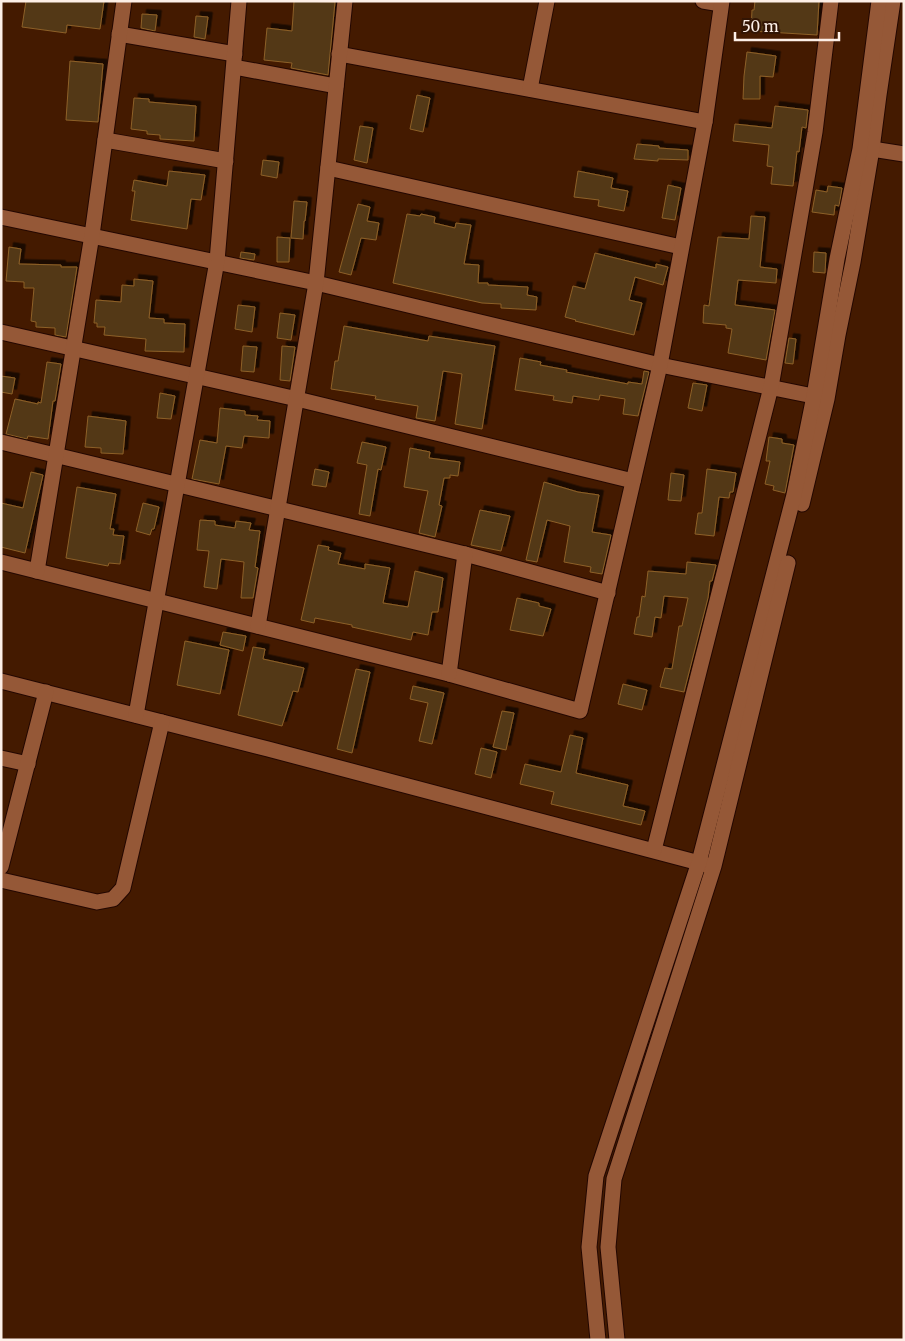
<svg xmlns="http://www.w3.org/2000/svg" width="905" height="1341" font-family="Merriweather,serif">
  <defs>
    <filter id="shadow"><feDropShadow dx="4.5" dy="-4.5" stdDeviation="0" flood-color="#0009"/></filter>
  </defs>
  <rect width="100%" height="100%" fill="#441a00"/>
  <!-- building -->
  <g fill="#533919" stroke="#8d6027" filter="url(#shadow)">
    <polygon points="26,1 104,1 100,29 67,25 66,33 22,27"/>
    <polygon points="294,1 335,2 328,75 291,68 292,63 264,60 267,28 292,31"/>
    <polygon points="755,1 819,1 817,35 751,31 752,10 754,10"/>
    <polygon points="142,14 157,15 155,31 141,28"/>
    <polygon points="196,16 208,17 205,39 194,37"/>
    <polygon points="747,52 776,56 773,77 760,76 760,99 743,99 744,76"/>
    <polygon points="70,61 103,64 98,122 66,120"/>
    <polygon points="417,95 430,98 423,132 410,129"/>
    <polygon points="134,98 149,99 149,102 196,106 194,141 160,139 160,135 147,134 147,131 131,129"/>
    <polygon points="775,106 808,110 806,128 802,127 799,152 797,151 793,186 771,184 773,167 767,166 769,145 733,141 735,124 772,128"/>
    <polygon points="360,126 373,128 367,163 354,160"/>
    <polygon points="637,144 659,146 659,148 688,150 688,160 658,159 658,161 634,159"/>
    <polygon points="263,160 279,162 277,178 261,175"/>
    <polygon points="169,171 205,175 201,200 191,199 187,229 131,220 135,191 132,191 134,180 167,186"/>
    <polygon points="578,171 613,178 611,188 628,191 624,211 598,206 599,200 574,197"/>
    <polygon points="668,185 681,188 675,220 662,218"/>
    <polygon points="828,186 842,188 839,206 835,205 834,215 812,212 816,190 827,192"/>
    <polygon points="294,201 307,202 305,221 304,221 303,239 291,238"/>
    <polygon points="358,204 370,207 367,221 379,223 376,240 361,238 351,275 339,272"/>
    <polygon points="407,214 420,216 421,214 435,217 434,223 455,228 456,223 471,225 464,264 479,265 478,283 488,283 488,285 528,287 527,295 537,297 536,310 501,308 501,304 482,303 393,283"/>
    <polygon points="751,216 765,217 760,267 777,269 776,283 738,280 735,305 775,310 766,360 728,353 732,329 726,328 726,325 703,323 704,305 709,306 718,237 749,239"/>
    <polygon points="277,237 290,238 289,262 277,262"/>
    <polygon points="9,247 21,249 19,264 61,265 61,267 77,267 66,337 55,335 55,328 36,327 36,322 31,321 34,288 24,288 24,282 6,281"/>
    <polygon points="241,252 255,254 254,260 240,258"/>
    <polygon points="814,252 826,253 825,273 813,272"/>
    <polygon points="595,253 656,268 656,264 668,267 663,285 635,277 629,300 642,303 634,335 575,321 576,320 565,317 573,286 585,289"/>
    <polygon points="134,279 153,281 149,318 164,319 164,323 185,324 184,352 145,351 146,339 104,335 105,327 97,327 97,323 94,323 96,300 121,302 122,285 134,286"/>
    <polygon points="238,305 255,307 252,332 235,329"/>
    <polygon points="280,313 295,315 291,340 277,338"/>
    <polygon points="344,326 428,341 429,336 495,346 482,429 455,424 462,374 443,371 435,421 416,418 418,406 375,399 376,396 331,389 335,361 338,361"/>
    <polygon points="789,338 796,339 793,364 785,363"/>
    <polygon points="243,346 257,347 254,372 241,371"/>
    <polygon points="282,346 295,347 290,381 280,380"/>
    <polygon points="520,358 541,362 540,365 567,370 566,372 628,384 628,382 642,384 644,371 649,372 638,416 623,414 625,399 600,395 599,400 573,396 572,403 553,400 554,396 515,390"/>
    <polygon points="47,362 61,364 55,401 53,401 48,439 28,436 27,439 6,434 15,399 38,404 38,402 41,403"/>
    <polygon points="1,376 15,378 12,394 1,392"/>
    <polygon points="693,383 707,385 702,411 688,408"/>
    <polygon points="160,393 175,396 171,419 157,418"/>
    <polygon points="220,408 245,411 245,415 258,416 257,420 270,421 269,438 244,436 242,448 226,446 219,484 192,479 200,440 217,443"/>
    <polygon points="88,416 126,421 123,454 101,453 101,448 85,447"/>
    <polygon points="769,437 782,439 782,443 794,445 785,493 773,490 774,486 765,484 770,461 766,461"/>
    <polygon points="362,442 386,447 381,470 378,469 370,516 359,514 367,465 357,463"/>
    <polygon points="410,448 430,452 429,458 460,462 458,476 450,475 450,478 444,478 439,505 442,506 435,537 419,533 428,491 404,487"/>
    <polygon points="315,469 329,472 326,487 312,485"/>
    <polygon points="707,469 736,473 733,492 730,492 729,498 719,497 714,536 695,534 698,513 702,513"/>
    <polygon points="31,472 43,475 25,553 1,547 1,503 23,508"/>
    <polygon points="671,473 684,475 681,501 668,500"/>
    <polygon points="544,482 578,492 599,495 592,532 611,535 602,574 590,572 591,567 564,562 570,526 547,520 537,562 526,560"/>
    <polygon points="77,487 116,494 110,529 114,529 113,535 124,536 120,564 109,563 108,566 66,558"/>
    <polygon points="143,503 159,507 154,529 152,529 150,535 136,531"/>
    <polygon points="480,510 510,516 501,551 471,545"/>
    <polygon points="200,520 215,521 215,525 235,528 236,521 251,523 249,530 260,531 255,567 258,568 253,598 241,598 244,562 221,559 217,589 204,587 209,551 197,550"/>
    <polygon points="318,545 329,547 328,550 341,553 338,564 365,569 365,564 390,568 383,603 408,607 415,571 443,578 438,612 432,612 428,635 413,632 411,640 352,627 352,625 315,618 314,623 301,620"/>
    <polygon points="687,562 716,565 712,581 710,581 708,598 684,692 660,687 665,668 672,669 679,626 682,626 688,598 664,596 661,618 655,617 652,637 634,634 637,617 639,617 642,596 645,597 648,571 686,574"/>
    <polygon points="517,598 539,603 539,606 551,609 543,636 510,630"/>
    <polygon points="223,632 246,636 243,651 220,645"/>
    <polygon points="185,641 229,650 220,694 177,685"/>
    <polygon points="253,647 265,649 263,659 304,668 298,692 293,691 282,726 238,715"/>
    <polygon points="356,669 370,672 352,753 337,749"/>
    <polygon points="623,684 647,690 642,710 618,704"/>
    <polygon points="413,686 444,693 432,744 419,741 428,703 410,699"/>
    <polygon points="502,711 514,713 506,750 493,747"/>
    <polygon points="570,735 583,738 576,773 628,785 623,806 645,811 641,825 551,804 554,792 520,784 525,764 561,772"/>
    <polygon points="481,748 497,752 491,778 475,774"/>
  </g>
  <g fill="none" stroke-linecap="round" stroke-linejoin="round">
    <!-- minor casing -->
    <g stroke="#230700" stroke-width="17">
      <g id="minor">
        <polyline points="703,1 721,4"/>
        <polyline points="119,34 235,54"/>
        <polyline points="339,54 705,122"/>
        <polyline points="234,67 336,86"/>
        <polyline points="530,89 547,1"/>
        <polyline points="105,140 226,161"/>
        <polyline points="872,149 904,154"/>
        <polyline points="328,168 681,247"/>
        <polyline points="1,217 316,283 660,365 823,398"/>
        <polyline points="1,332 297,399 633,481"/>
        <polyline points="1,442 465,554 608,593"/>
        <polyline points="802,504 827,399 838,335 853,262 872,149 879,95 893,1"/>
        <polyline points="1,562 449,674 580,711 660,365 705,122 722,1"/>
        <polyline points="37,571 92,235 124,1"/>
        <polyline points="258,626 316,283 345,1"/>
        <polyline points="449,674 465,554"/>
        <polyline points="1,681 268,749 707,865"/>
        <polyline points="136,715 217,261 239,1"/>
        <polyline points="1,758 28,764"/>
        <polyline points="654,850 771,387 815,132 831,1"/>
        <polyline points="1,867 46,692"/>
        <polyline points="1,880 97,902 113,899 123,888 162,722"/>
        <polyline points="598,1340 589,1247 596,1176 699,862 794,495 814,396 837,259 860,149 879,1"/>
        <polyline points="617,1340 608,1247 614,1179 714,866 788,563"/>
      </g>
    </g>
    <!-- minor -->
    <use href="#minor" stroke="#955837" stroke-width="15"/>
  </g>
  <!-- border -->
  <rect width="905" height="1341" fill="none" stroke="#fdefe7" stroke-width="5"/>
  <!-- scale -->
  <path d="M735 32v8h104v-8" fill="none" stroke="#fdefe7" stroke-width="2.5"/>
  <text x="742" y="32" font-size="15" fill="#fdefe7" stroke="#331504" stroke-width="4" paint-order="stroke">50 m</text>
</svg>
